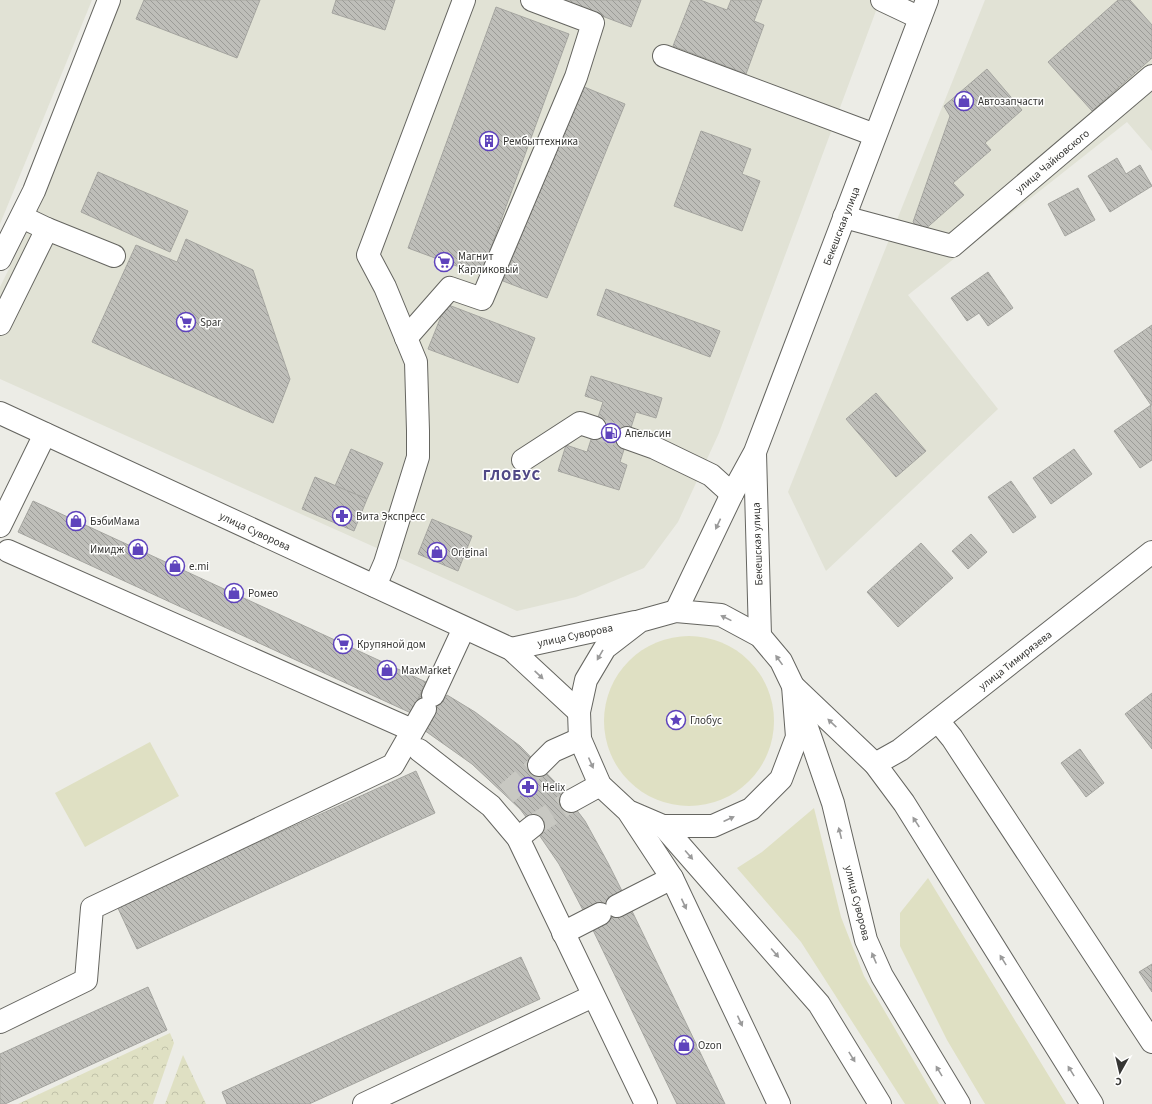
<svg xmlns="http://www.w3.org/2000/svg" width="1152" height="1104" font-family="'Source Sans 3',sans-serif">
  <defs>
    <pattern id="forest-crowns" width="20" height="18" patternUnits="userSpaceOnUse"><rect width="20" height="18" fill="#dfe0c3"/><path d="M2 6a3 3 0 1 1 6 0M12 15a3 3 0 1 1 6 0" fill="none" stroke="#c0c1a8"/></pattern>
    <pattern id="building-back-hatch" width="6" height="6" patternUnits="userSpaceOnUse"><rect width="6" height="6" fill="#bebeb9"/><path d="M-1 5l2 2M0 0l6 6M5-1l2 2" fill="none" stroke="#9b9b97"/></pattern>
  </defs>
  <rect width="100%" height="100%" fill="#ecece6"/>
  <!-- built -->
  <g fill="#e1e2d5">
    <polygon points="0,0 92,0 0,224"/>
    <polygon points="119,0 880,0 719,433 678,522 644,568 576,597 517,611 0,379 0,287 40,206"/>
    <polygon points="985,0 1152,0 1152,151 1127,122 908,295 998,409 826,571 788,492"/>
  </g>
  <!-- grass -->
  <g fill="#dfe0c3">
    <circle cx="689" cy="721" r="85"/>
    <polygon points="150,742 179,796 85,847 55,793"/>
    <polygon points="814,808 841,917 864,976 939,1104 905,1104 801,942 737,868 762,852"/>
    <polygon points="928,878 1066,1104 985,1104 947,1040 900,946 900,913"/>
  </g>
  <!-- forest -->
  <g fill="url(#forest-crowns)">
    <polygon points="170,1033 174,1043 153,1104 18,1104"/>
    <polygon points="183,1055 206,1104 165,1104"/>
  </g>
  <!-- building -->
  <g fill="url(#building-back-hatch)" stroke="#a5a5a0">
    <polygon points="144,0 260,0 237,58 136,19"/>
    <polygon points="336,0 395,0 385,30 332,13"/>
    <polygon points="560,0 641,0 631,27"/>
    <polygon points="691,0 700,0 727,10 731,0 762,0 754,21 764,25 746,74 673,46"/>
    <polygon points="1118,0 1130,0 1152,25 1152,58 1092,111 1048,62"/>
    <polygon points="496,7 569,34 481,275 408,248"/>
    <polygon points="987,69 1022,110 985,143 991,150 953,183 964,195 922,232 913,222 950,116 944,106"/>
    <polygon points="582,86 625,104 547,298 503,281"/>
    <polygon points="701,131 751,149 742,174 760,181 742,231 674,206"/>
    <polygon points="1117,158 1126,174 1140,165 1152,186 1110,212 1088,176"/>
    <polygon points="98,172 188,211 170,252 81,212"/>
    <polygon points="1078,188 1095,220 1065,236 1048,204"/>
    <polygon points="186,239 253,270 290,379 273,423 92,342 136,245 177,262"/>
    <polygon points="988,272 1013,308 988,326 979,313 967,321 951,298"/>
    <polygon points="606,289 720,331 710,357 597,315"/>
    <polygon points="446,304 535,338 518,383 428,349"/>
    <polygon points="1152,325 1152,405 1151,405 1114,351"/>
    <polygon points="591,376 662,398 656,418 636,412 620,462 627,465 619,490 558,471 566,445 587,452 603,402 585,396"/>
    <polygon points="876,393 926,451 896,477 846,419"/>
    <polygon points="1151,405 1152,460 1140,468 1114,431"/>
    <polygon points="351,449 383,463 367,499 335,486"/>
    <polygon points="1074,449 1092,474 1051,504 1033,478"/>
    <polygon points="315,477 367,499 354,531 302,509"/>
    <polygon points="1011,481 1036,517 1013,533 988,497"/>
    <polygon points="33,501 426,682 411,713 18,532"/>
    <polygon points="432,519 472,536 458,571 418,554"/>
    <polygon points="971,534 987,552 968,569 952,551"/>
    <polygon points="921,543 953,578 898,627 867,592"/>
    <polygon points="423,689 443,701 447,695 475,712 520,746 556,783 585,821 608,863 623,893 620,914 604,922 584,912 559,864 533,826 520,809 472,764 424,730 416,705"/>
    <polygon points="1152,693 1152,749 1125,714"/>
    <polygon points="1080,749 1104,783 1086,797 1061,763"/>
    <polygon points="416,771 435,813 137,949 117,906"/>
    <polygon points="631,909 725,1104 677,1104 592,928"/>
    <polygon points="521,957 540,999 309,1104 227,1104 222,1092"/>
    <polygon points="1152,964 1152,992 1139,972"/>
    <polygon points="148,987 167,1030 5,1104 0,1104 0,1054"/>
  </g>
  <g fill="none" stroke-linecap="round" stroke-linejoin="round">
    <!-- minor-tunnel -->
    <g stroke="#c8c8c2" stroke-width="22" stroke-dasharray="22 11" stroke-linecap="butt">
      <polyline points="595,428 627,438"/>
      <polyline points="506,794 539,765"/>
      <polyline points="533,826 571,801"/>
    </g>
    <!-- minor casing -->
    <g stroke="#656560" stroke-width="24">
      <g id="minor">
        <polyline points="882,0 920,18"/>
        <polyline points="664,56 875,135"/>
        <polyline points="844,217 952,246 1152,76"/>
        <polyline points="47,229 114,256"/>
        <polyline points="0,259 34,191 109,0"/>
        <polyline points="0,324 47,229 22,217"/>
        <polyline points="406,338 450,288 482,299 576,77 593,23 532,0"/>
        <polyline points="627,438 655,448 711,475 732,494"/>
        <polyline points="523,460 580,423 595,428"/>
        <polyline points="0,526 45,434"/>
        <polyline points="8,551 412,730"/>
        <polyline points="375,586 385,563 418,457 418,431 416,362 385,287 368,255 464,0"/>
        <polyline points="433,695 464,628"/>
        <polyline points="938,721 952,738 1152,1042"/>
        <polyline points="419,750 491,806 518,838 646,1104"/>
        <polyline points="875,764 900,750 1152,552"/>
        <polyline points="539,765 553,751 580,739"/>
        <polyline points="571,801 600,785"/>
        <polyline points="518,838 533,826"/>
        <polyline points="617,906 672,878"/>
        <polyline points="563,933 600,914"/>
        <polyline points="0,1022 86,980 92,908 393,765 425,709"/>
        <polyline points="364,1104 593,996"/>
      </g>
    </g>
    <!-- major casing -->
    <g stroke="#656560" stroke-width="24">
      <g id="major">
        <polyline points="0,413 511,649 579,712"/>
        <polyline points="755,453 760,636"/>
        <polyline points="676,611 732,494 755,452 927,0"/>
        <polyline points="511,649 635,622"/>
        <polyline points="793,686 875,764 904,803 1092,1104"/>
        <polyline points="802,713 833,803 866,940 882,976 959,1104"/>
        <polyline points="628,811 663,826 713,826 751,809 781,779 797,737 793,686 781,661 760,636 721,615 676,611 640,621 605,648 586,680 579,712 580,739 600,785 628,811 672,878 779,1104"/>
        <polyline points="663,826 819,1004 880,1104"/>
      </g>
    </g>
    <!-- minor -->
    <use href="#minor" stroke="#fff" stroke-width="22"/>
    <!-- major -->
    <use href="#major" stroke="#fff" stroke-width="22"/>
  </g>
  <!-- one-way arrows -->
  <defs><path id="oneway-solid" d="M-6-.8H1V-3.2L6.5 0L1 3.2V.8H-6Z"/></defs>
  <g fill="#9a9a9a">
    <use href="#oneway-solid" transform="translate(718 524) rotate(115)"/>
    <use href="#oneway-solid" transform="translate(726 618) rotate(-154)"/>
    <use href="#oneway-solid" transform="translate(600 655) rotate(120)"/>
    <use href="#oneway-solid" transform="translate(779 660) rotate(-126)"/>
    <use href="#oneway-solid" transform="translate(539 675) rotate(43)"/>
    <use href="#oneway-solid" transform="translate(832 723) rotate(-137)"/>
    <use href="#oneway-solid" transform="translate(591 763) rotate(66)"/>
    <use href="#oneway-solid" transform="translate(729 819) rotate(-24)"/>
    <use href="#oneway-solid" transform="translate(916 822) rotate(-123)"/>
    <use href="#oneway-solid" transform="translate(840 833) rotate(-104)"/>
    <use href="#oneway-solid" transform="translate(689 855) rotate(49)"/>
    <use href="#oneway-solid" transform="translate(684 904) rotate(65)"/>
    <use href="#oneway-solid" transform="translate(775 953) rotate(49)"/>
    <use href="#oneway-solid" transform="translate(874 958) rotate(-113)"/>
    <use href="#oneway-solid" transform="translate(1003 960) rotate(-122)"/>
    <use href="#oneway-solid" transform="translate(740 1021) rotate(65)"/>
    <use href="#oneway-solid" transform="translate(852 1057) rotate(58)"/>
    <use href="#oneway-solid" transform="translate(939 1071) rotate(-121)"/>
    <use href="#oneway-solid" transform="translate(1071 1071) rotate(-122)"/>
  </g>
  <!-- icons -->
  <defs>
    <g id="shop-ring" transform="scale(1)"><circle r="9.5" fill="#fffffe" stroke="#5e43bc" stroke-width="1.5"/><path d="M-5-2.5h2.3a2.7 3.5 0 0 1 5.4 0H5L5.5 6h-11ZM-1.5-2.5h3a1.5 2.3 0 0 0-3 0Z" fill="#5e43bc"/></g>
    <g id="building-ring" transform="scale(1)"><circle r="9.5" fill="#fffffe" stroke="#5e43bc" stroke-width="1.5"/><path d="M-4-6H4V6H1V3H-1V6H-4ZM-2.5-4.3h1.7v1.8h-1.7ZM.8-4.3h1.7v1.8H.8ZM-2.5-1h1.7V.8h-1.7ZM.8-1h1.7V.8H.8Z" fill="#5e43bc"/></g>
    <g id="supermarket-ring" transform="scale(1)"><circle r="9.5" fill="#fffffe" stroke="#5e43bc" stroke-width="1.5"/><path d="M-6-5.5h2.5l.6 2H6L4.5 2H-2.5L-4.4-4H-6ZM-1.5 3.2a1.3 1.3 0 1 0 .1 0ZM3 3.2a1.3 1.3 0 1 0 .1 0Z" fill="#5e43bc"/></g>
    <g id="fuel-ring" transform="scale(1)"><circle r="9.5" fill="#fffffe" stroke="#5e43bc" stroke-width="1.5"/><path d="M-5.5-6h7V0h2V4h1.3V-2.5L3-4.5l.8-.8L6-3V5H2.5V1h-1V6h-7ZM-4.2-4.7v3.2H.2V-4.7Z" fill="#5e43bc"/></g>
    <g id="pharmacy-ring" transform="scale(1)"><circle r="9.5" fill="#fffffe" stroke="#5e43bc" stroke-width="1.5"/><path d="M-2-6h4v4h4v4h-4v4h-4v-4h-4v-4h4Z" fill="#5e43bc"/></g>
    <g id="sight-ring" transform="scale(1)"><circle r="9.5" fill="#fffffe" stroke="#5e43bc" stroke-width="1.5"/><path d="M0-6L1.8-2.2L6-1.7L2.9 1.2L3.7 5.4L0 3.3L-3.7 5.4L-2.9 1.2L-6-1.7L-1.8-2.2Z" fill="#5e43bc"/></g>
  </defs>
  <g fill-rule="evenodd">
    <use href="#shop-ring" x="964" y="101"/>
    <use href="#building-ring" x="489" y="141"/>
    <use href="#supermarket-ring" x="444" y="262"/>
    <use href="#supermarket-ring" x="186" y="322"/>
    <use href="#fuel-ring" x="611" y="433"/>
    <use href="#pharmacy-ring" x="342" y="516"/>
    <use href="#shop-ring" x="76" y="521"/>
    <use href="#shop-ring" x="138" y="549"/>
    <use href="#shop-ring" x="437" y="552"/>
    <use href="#shop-ring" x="175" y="566"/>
    <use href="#shop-ring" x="234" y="593"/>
    <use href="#supermarket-ring" x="343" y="644"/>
    <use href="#shop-ring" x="387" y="670"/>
    <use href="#sight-ring" x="676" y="720"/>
    <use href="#pharmacy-ring" x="528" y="787"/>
    <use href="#shop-ring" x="684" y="1045"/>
  </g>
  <g text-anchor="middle" stroke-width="3" stroke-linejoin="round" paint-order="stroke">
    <!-- poi labels -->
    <g font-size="11" fill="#363634" stroke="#fffffe" text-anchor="start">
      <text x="978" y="105">Автозапчасти</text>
      <text x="503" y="145">Рембыттехника</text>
      <text x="458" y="260">Магнит<tspan x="458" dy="13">Карликовый</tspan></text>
      <text x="200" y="326">Spar</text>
      <text x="625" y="437">Апельсин</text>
      <text x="356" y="520">Вита Экспресс</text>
      <text x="90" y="525">БэбиМама</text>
      <text x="124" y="553" text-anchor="end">Имидж</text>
      <text x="451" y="556">Original</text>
      <text x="189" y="570">e.mi</text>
      <text x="248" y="597">Ромео</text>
      <text x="357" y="648">Крупяной дом</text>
      <text x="401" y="674">MaxMarket</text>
      <text x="690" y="724">Глобус</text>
      <text x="542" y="791">Helix</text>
      <text x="698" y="1049">Ozon</text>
    </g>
    <!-- street labels -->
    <g font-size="11" fill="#363634" stroke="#fffffe">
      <text transform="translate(1052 161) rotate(-40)" y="4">улица Чайковского</text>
      <text transform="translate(841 226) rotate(-69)" y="4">Бекешская улица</text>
      <text transform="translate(255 531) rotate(25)" y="4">улица Суворова</text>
      <text transform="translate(757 544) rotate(-92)" y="4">Бекешская улица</text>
      <text transform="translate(575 635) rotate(-12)" y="4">улица Суворова</text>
      <text transform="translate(1015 660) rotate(-38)" y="4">улица Тимирязева</text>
      <text transform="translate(858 903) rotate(76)" y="4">улица Суворова</text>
    </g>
    <!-- district labels -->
    <g font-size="15" font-weight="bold" letter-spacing="1" fill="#504886" stroke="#fffffe">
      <text x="512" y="480">ГЛОБУС</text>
    </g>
  </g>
  <!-- north arrow -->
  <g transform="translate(1120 1072) rotate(188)" stroke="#fffffe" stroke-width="3" paint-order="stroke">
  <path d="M0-3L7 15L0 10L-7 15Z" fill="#363634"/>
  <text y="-6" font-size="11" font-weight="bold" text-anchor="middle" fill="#363634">С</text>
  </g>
</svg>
